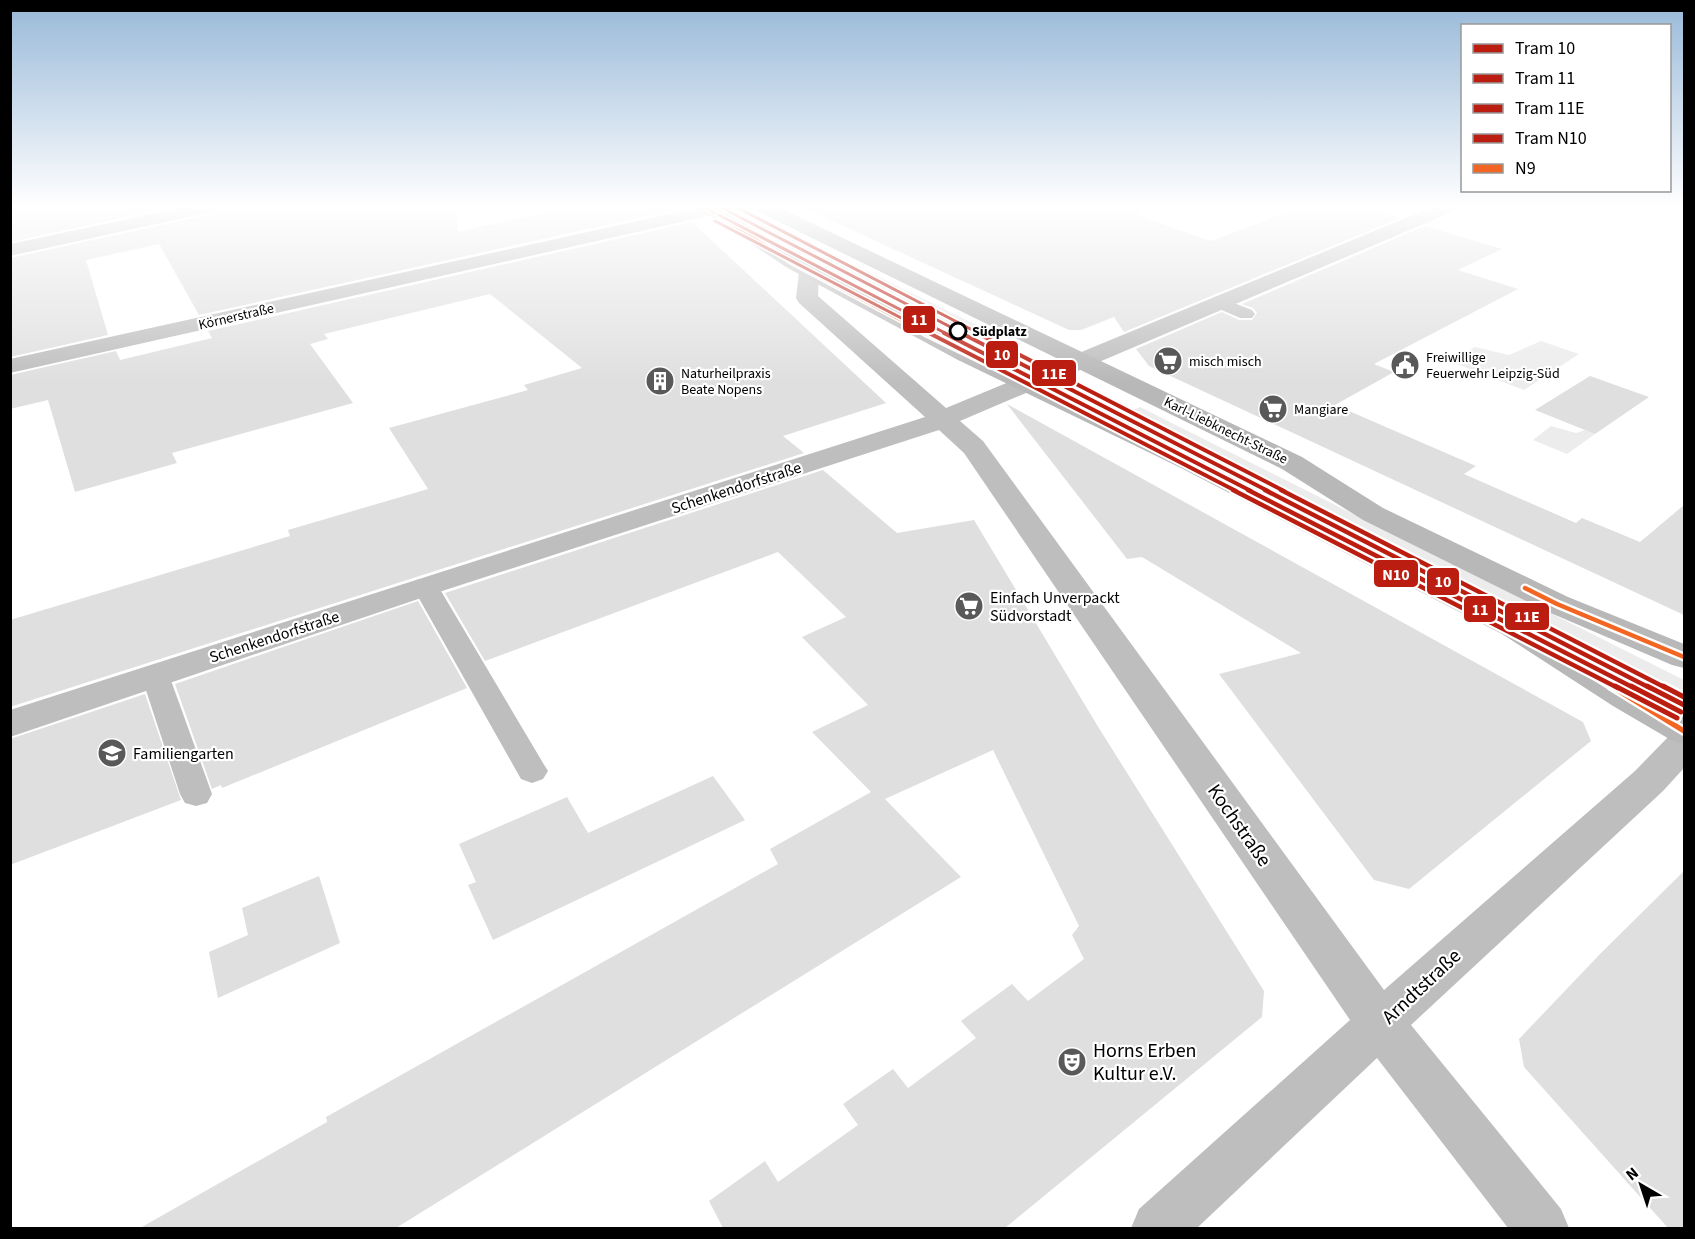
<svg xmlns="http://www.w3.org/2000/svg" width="1695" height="1239" font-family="'Source Sans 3',sans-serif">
  <rect width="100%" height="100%" fill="#fff"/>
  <!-- green -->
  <g fill="#ececec">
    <polygon points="767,219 825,250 806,256 748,224"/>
    <polygon points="835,255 999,336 980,344 816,261"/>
    <polygon points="1541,341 1579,354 1524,390 1449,361 1475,347 1509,355"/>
    <polygon points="1140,407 1684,680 1684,709 1119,417"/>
    <polygon points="1551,426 1576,433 1585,430 1595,434 1567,454 1533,440"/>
  </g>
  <!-- building -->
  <g fill="#dfdfdf">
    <polygon points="10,208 168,208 10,242"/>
    <polygon points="217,208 456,208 458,232 564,208 679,209 199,315 159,244 86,260 108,335 10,357 10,258 212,214"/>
    <polygon points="804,208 1138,208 1139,216 1211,241 1300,208 1367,208 1400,218 1124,332 1114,317 1081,330 1069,330"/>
    <polygon points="692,222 886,403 783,436 804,453 10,707 10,620 290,536 288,530 428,489 389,428 528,390 524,385 582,368 490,294 324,334 328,339 310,344 353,403 172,453 177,463 75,492 48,400 10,409 10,375 116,351 120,360 212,338 208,331"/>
    <polygon points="1425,226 1502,249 1458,270 1518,289 1374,364 1394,372 1335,405 1476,466 1464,474 1576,523 1582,518 1640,542 1684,505 1684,615 1149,366 1136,349 1222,312 1239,320 1252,320 1257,313 1253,308 1242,304"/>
    <polygon points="1590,376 1649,397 1595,434 1535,410"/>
    <polygon points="1007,404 1583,722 1591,741 1409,889 1374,880 1219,674 1301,653 1142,557 1127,559"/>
    <polygon points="823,470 897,533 974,520 1097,725 1264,991 1262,1017 1005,1228 723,1228 709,1201 765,1161 778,1182 858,1125 843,1104 893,1069 908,1088 976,1038 961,1021 1012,984 1028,1001 1084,959 1072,935 1079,926 993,750 885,799 961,877 396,1228 140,1228 327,1122 326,1117 778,864 770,849 871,792 812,732 868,705 802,637 846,617 778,552 485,661 445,593"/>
    <polygon points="418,601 467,688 222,788 221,785 212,789 175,684"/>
    <polygon points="145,694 181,800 10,865 10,739"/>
    <polygon points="713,776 745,820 493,940 468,885 476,882 459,844 567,797 588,833"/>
    <polygon points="1684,871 1684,1228 1668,1228 1524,1067 1519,1039 1601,953"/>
    <polygon points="319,876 340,943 218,998 209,952 248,935 242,908"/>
  </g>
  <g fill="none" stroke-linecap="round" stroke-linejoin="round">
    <!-- service -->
    <g fill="#bebebe" fill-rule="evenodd">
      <polygon points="1221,298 1252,310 1255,314 1252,318 1240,318 1215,307 1212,303 1215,299"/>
      <polygon points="425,578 434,580 438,586 543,763 548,771 543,779 532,783 521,779 412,586 416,580"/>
      <polygon points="155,665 165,668 169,675 212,794 207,803 196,806 185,803 180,794 141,675 145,668"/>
    </g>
    <!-- minor -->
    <g fill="#bebebe" fill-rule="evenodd">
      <polygon points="180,208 215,208 212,212 206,213 10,256 10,244"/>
      <polygon points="696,208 715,208 717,211 714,215 708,216 10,373 10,359"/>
      <polygon points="1430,208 1455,208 1452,212 960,421 983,441 1384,990 1635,771 1671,734 1684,730 1684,768 1663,791 1411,1025 1561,1209 1569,1228 1508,1228 1377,1058 1197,1228 1131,1228 1139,1209 1350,1020 964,453 939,430 436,593 10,737 10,710 925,417 799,303 796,298 799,272 802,268 816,268 819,272 818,296 946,408"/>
    </g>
    <!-- secondary -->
    <g fill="#b8b8b8" fill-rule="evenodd">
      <polygon points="698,208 720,208 800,259 974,350 1201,456 1526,618 1684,714 1684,744 1671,740 1613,706 1502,634 1181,468 958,360 786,267"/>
      <polygon points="756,208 780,208 1302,457 1383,508 1568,597 1684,644 1684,668 1672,665 1546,611 1363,520 1282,469 759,212"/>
    </g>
    <!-- bus-1-far3 casing -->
    <g stroke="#fff" stroke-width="6">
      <polyline id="bus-1-far3" points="707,208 793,263 927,334"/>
    </g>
    <!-- bus-1-far2 casing -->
    <g stroke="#fff" stroke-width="8">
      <polyline id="bus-1-far2" points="925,333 1249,491"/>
    </g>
    <!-- bus-1-far1 casing -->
    <g stroke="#fff" stroke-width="9">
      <g id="bus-1-far1">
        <polyline points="1246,490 1514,626 1614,688"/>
        <polyline points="1525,588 1557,604 1684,657"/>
      </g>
    </g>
    <!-- bus-1 casing -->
    <g stroke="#fff" stroke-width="10">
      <polyline id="bus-1" points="1611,686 1684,731"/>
    </g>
    <!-- bus-1-far3 -->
    <use href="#bus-1-far3" stroke="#f26522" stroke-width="3"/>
    <!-- bus-1-far2 -->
    <use href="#bus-1-far2" stroke="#f26522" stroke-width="4"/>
    <!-- bus-1-far1 -->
    <use href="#bus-1-far1" stroke="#f26522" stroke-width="4.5"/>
    <!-- bus-1 -->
    <use href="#bus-1" stroke="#f26522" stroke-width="5"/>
    <!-- tram-1-far3 casing -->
    <g stroke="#fff" stroke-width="6">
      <polyline id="tram-1-far3" points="722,208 964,334"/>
    </g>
    <!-- tram-1-far2 casing -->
    <g stroke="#fff" stroke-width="8">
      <polyline id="tram-1-far2" points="961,333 1268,491"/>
    </g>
    <!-- tram-1-far1 casing -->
    <g stroke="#fff" stroke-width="9">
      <polyline id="tram-1-far1" points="1265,490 1650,688"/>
    </g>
    <!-- tram-1 casing -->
    <g stroke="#fff" stroke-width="10">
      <polyline id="tram-1" points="1647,686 1684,705"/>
    </g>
    <!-- tram-2-far3 casing -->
    <g stroke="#fff" stroke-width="6">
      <polyline id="tram-2-far3" points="719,215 947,334"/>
    </g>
    <!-- tram-2-far2 casing -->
    <g stroke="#fff" stroke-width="8">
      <polyline id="tram-2-far2" points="944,333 1251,491"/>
    </g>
    <!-- tram-2-far1 casing -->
    <g stroke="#fff" stroke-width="9">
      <polyline id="tram-2-far1" points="1248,490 1634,688"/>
    </g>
    <!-- tram-2 casing -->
    <g stroke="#fff" stroke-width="10">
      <polyline id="tram-2" points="1631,686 1681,712"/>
    </g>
    <!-- tram-3-far3 casing -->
    <g stroke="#fff" stroke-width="6">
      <polyline id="tram-3-far3" points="738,208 980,334"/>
    </g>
    <!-- tram-3-far2 casing -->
    <g stroke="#fff" stroke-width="8">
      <polyline id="tram-3-far2" points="977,333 1284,491"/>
    </g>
    <!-- tram-3-far1 casing -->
    <g stroke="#fff" stroke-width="9">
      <polyline id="tram-3-far1" points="1281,490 1666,688"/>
    </g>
    <!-- tram-3 casing -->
    <g stroke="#fff" stroke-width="10">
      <polyline id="tram-3" points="1663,686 1684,697"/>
    </g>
    <!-- tram-4-far3 casing -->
    <g stroke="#fff" stroke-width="6">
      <polyline id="tram-4-far3" points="715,221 932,334"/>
    </g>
    <!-- tram-4-far2 casing -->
    <g stroke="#fff" stroke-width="8">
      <polyline id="tram-4-far2" points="929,333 1236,491"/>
    </g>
    <!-- tram-4-far1 casing -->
    <g stroke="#fff" stroke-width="9">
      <polyline id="tram-4-far1" points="1233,490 1618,688"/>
    </g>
    <!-- tram-4 casing -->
    <g stroke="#fff" stroke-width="10">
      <polyline id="tram-4" points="1615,686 1677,718"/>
    </g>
    <!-- tram-1-far3 -->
    <use href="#tram-1-far3" stroke="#bb1e10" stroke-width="3"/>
    <!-- tram-1-far2 -->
    <use href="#tram-1-far2" stroke="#bb1e10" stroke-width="4"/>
    <!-- tram-1-far1 -->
    <use href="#tram-1-far1" stroke="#bb1e10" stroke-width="4.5"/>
    <!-- tram-1 -->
    <use href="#tram-1" stroke="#bb1e10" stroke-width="5"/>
    <!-- tram-2-far3 -->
    <use href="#tram-2-far3" stroke="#bb1e10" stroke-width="3"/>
    <!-- tram-2-far2 -->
    <use href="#tram-2-far2" stroke="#bb1e10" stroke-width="4"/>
    <!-- tram-2-far1 -->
    <use href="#tram-2-far1" stroke="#bb1e10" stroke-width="4.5"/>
    <!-- tram-2 -->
    <use href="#tram-2" stroke="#bb1e10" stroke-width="5"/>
    <!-- tram-3-far3 -->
    <use href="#tram-3-far3" stroke="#bb1e10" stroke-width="3"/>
    <!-- tram-3-far2 -->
    <use href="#tram-3-far2" stroke="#bb1e10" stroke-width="4"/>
    <!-- tram-3-far1 -->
    <use href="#tram-3-far1" stroke="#bb1e10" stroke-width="4.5"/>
    <!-- tram-3 -->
    <use href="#tram-3" stroke="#bb1e10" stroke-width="5"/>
    <!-- tram-4-far3 -->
    <use href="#tram-4-far3" stroke="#bb1e10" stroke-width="3"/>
    <!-- tram-4-far2 -->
    <use href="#tram-4-far2" stroke="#bb1e10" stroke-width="4"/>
    <!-- tram-4-far1 -->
    <use href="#tram-4-far1" stroke="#bb1e10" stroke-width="4.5"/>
    <!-- tram-4 -->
    <use href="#tram-4" stroke="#bb1e10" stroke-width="5"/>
  </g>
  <!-- sky -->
  <linearGradient id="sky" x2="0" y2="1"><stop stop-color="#97b8d8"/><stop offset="0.54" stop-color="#fff"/><stop offset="1" stop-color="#fff" stop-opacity="0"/></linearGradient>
  <rect width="1695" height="382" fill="url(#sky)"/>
  <!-- icons -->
  <defs>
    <g id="supermarket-disc" transform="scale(1.5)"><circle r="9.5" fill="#595959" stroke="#fff"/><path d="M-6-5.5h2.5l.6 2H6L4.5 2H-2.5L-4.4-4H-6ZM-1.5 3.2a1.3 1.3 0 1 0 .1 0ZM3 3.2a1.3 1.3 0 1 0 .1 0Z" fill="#fff"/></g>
    <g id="civic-disc" transform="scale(1.5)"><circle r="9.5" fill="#595959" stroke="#fff"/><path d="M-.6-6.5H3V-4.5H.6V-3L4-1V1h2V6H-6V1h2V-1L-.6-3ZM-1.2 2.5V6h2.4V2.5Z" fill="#fff"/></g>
    <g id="building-disc" transform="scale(1.5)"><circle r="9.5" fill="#595959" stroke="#fff"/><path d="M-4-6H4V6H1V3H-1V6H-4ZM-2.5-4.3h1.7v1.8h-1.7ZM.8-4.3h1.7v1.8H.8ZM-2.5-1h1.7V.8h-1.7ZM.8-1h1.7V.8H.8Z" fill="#fff"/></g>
    <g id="school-disc" transform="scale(1.5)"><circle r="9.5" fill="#595959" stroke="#fff"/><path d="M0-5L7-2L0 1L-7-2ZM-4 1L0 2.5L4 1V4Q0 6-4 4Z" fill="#fff"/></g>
    <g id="theatre-disc" transform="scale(1.5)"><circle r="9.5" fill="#595959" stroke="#fff"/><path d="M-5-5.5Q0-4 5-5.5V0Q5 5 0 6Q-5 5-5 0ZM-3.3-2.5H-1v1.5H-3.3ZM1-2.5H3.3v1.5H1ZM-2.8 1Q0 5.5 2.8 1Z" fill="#fff"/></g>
  </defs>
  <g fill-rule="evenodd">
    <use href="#supermarket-disc" x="1168" y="361"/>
    <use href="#civic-disc" x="1405" y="365"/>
    <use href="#building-disc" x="660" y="381"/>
    <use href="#supermarket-disc" x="1273" y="409"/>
    <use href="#supermarket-disc" x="969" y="606"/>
    <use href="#school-disc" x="112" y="753"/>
    <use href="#theatre-disc" x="1072" y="1062"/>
  </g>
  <!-- markers -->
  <circle fill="#fff" stroke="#000" stroke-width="3" cx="958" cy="331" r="8"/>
  <g text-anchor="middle" stroke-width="4.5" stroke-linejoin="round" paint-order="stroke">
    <!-- far-street labels -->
    <g font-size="14" fill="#000" stroke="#fff">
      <text transform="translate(236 316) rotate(-13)" y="5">Körnerstraße</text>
      <text transform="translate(1226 430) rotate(26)" y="5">Karl-Liebknecht-Straße</text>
    </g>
    <!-- far-stop labels -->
    <g font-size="14" font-weight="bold" fill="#000" stroke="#fff" text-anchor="start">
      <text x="972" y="336">Südplatz</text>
    </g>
    <!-- far-poi labels -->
    <g font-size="14" fill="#000" stroke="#fff" text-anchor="start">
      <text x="1426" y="362">Freiwillige<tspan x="1426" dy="16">Feuerwehr Leipzig-Süd</tspan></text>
      <text x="1189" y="366">misch misch</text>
      <text x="681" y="378">Naturheilpraxis<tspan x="681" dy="16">Beate Nopens</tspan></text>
      <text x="1294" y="414">Mangiare</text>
    </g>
    <!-- street labels -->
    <g font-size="16" fill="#000" stroke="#fff">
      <text transform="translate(736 487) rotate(-18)" y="6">Schenkendorfstraße</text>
      <text transform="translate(274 636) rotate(-18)" y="6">Schenkendorfstraße</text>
    </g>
    <!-- poi labels -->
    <g font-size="16" fill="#000" stroke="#fff" text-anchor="start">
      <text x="990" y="603">Einfach Unverpackt<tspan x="990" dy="18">Südvorstadt</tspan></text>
      <text x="133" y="759">Familiengarten</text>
    </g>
    <!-- near-street labels -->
    <g font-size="20" fill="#000" stroke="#fff">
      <text transform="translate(1240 825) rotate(55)" y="7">Kochstraße</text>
      <text transform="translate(1421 986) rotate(-43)" y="7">Arndtstraße</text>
    </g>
    <!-- near-poi labels -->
    <g font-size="20" fill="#000" stroke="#fff" text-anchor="start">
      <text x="1093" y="1057">Horns Erben<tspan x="1093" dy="23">Kultur e.V.</tspan></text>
    </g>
  </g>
  <g stroke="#fff" stroke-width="2">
    <rect x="902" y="305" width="34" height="29" rx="6" fill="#bb1e10"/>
    <rect x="985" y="340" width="34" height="29" rx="6" fill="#bb1e10"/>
    <rect x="1031" y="359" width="46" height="28" rx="6" fill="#bb1e10"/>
    <rect x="1373" y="559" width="46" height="29" rx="6" fill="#bb1e10"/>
    <rect x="1426" y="567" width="34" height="29" rx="6" fill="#bb1e10"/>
    <rect x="1463" y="595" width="34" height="28" rx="6" fill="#bb1e10"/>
    <rect x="1504" y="602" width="46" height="29" rx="6" fill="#bb1e10"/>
  </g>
  <g font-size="16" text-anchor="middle" font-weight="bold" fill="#fff">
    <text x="919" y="325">11</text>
    <text x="1002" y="360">10</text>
    <text x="1054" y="379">11E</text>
    <text x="1396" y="580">N10</text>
    <text x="1443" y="587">10</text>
    <text x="1480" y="615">11</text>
    <text x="1527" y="622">11E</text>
  </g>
  <!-- border -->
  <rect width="1695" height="1239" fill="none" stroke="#000000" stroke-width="24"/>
  <!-- legend -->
  <rect x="1461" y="24" width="210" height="168" fill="#ffffff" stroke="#999999" stroke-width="1.5"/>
  <rect x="1473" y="44" width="30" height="9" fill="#bb1e10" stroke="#999999" stroke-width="1.5"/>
  <text x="1515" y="54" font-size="18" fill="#000000">Tram 10</text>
  <rect x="1473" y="74" width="30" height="9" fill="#bb1e10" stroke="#999999" stroke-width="1.5"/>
  <text x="1515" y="84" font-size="18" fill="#000000">Tram 11</text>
  <rect x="1473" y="104" width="30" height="9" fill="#bb1e10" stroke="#999999" stroke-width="1.5"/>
  <text x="1515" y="114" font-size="18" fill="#000000">Tram 11E</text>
  <rect x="1473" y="134" width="30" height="9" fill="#bb1e10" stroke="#999999" stroke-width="1.5"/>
  <text x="1515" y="144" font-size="18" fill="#000000">Tram N10</text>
  <rect x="1473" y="164" width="30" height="9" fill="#f26522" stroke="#999999" stroke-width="1.5"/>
  <text x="1515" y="174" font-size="18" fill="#000000">N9</text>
  <!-- north arrow -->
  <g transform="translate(1641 1185) rotate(321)" stroke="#ffffff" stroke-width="4.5" paint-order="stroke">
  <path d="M0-4.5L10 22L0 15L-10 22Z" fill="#000000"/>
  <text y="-9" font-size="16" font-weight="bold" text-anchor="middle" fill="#000000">N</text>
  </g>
</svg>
